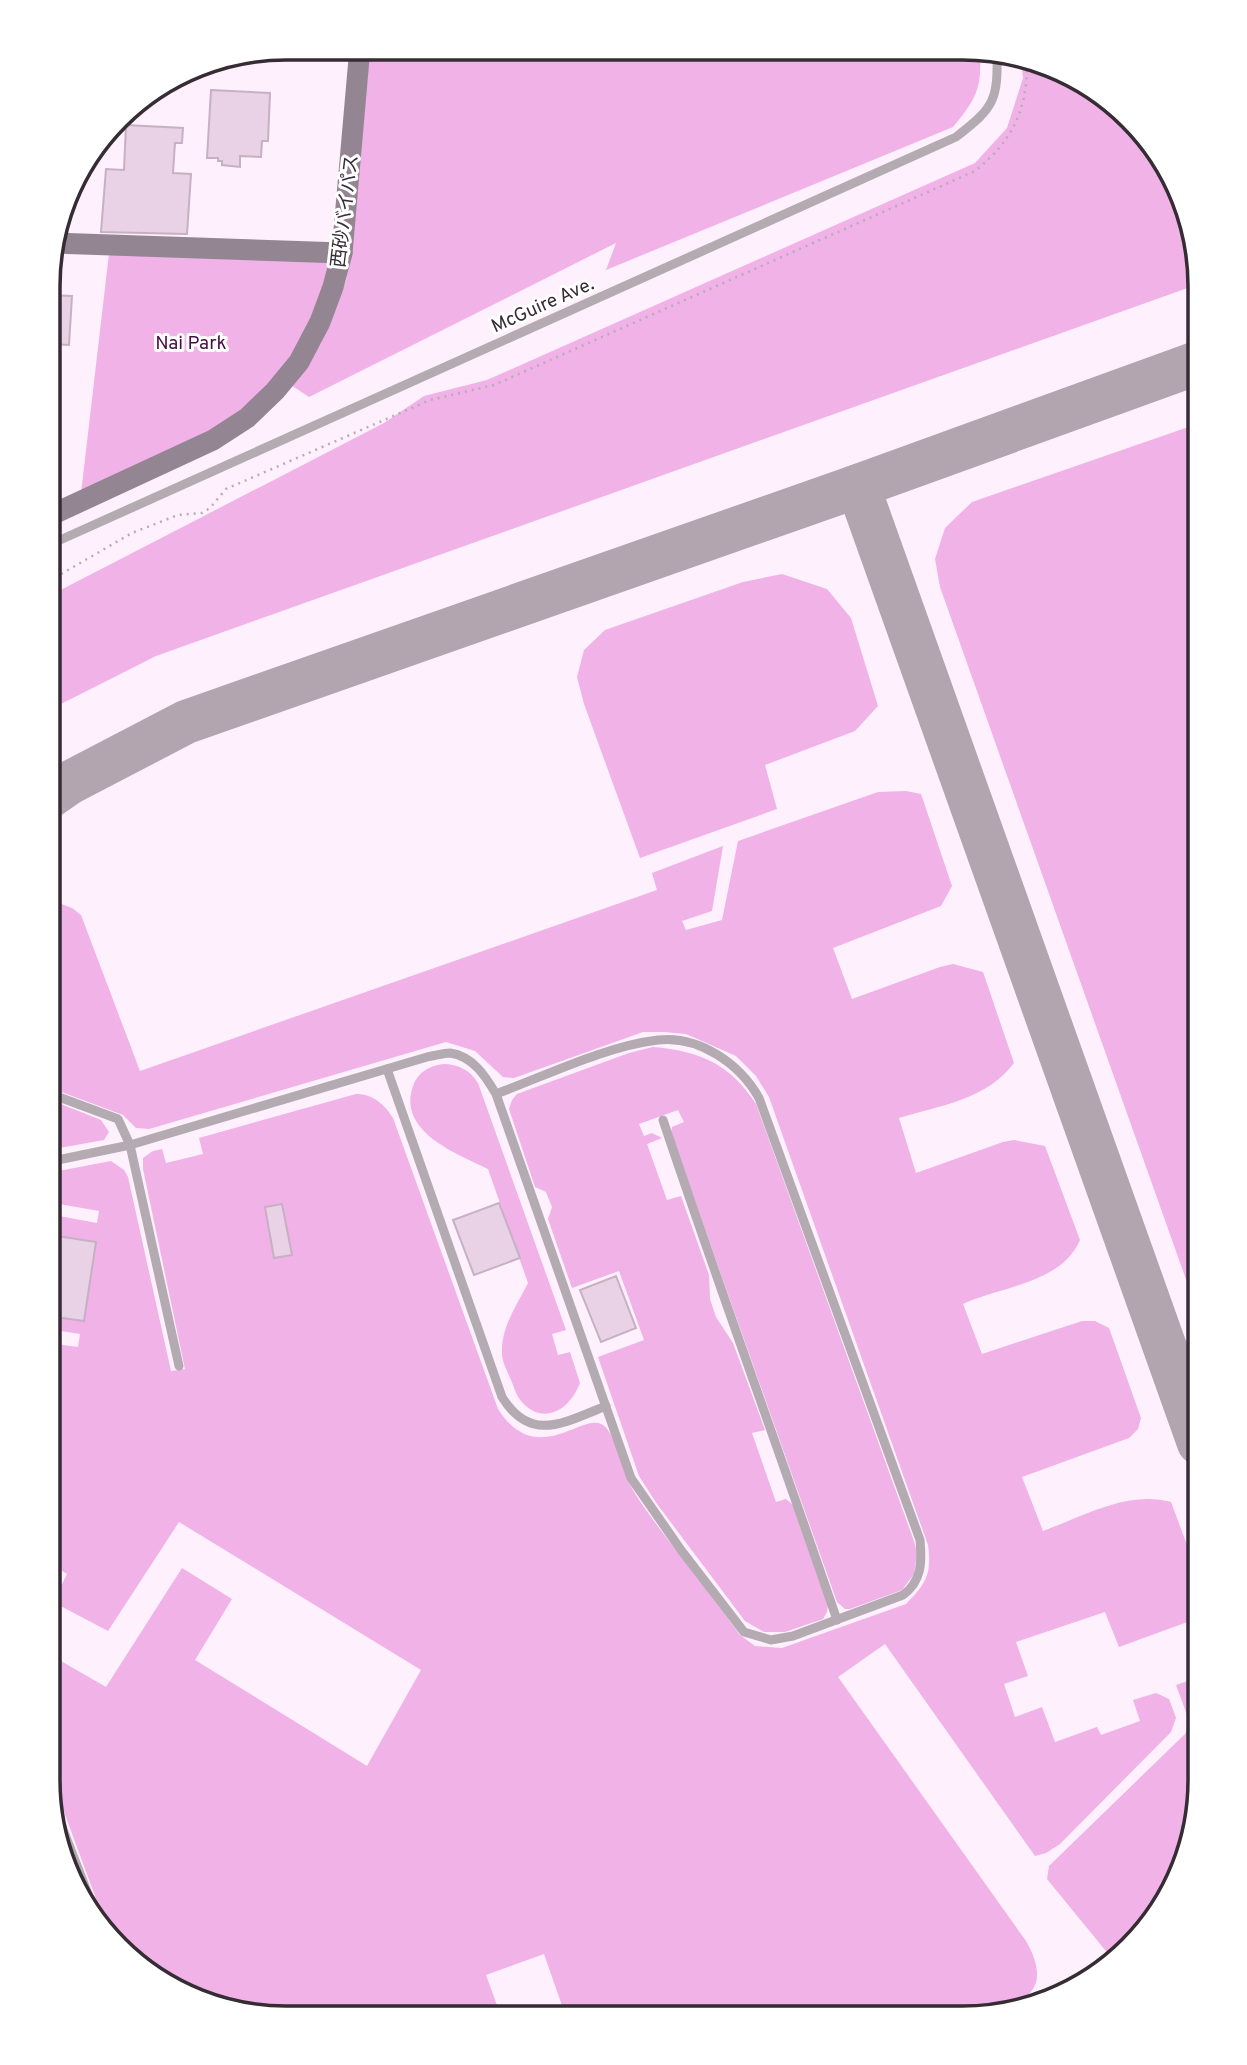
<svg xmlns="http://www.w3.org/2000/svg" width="1247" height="2065" font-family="Overpass,'Noto Sans JP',sans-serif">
  <rect width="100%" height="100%" fill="#fef0fc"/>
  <!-- green -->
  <g fill="#f0b2e7">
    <path d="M369 47 980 49C982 88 977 98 953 127L606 270 616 243 309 397 291 385 321 343 346 281 351 254Z"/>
    <polygon points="1021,61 1107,97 1182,194 1200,295 1196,285 156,656 49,710 49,596 384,423 424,396 487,380 975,163 1007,128 1023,78"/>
    <polygon points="110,245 342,253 320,322 247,418 80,502"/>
    <polygon points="1200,423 1199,1316 940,587 935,559 945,528 972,502"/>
    <polygon points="782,574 827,589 851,618 878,706 855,731 765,765 777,809 640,858 584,704 577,677 584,650 605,630 743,582"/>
    <path d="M906 791 921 794 952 886 941 906 833 948 852 999 940 967 953 964 983 972 1014 1063C986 1100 941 1105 899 1118L916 1173 1003 1142 1014 1140 1045 1146 1080 1240C1061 1284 1001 1286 963 1304L982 1354 1082 1321H1095L1109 1328 1141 1418 1138 1429 1129 1438 1022 1477 1043 1531C1084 1516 1128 1490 1171 1502L1199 1577V1614L1193 1620 1119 1647 1105 1612 1016 1642 1028 1676 1004 1684 1015 1717 1042 1707 1055 1742 1097 1727 1101 1735 1140 1721 1133 1700 1156 1693 1169 1699 1176 1718 1171 1732 1060 1844 1046 1853 1035 1856 885 1644 838 1677 1026 1941C1060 2000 1009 2009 962 2018L735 2017 731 2006 700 2017H566L544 1954 486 1975 501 2016H254L141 1969 105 1923 57 1793 47 1780V1653L106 1687 182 1568 232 1599 195 1660 367 1766 421 1670 179 1522 108 1631 53 1602 67 1574 48 1562V1343L78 1347 80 1334 48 1329V1214L97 1223 99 1211 48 1202V1173L111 1161 124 1170 128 1177 171 1371 185 1369 143 1169V1158L153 1151 162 1149 166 1163 203 1154 199 1138 356 1094C373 1094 384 1104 393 1118L498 1409C537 1470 583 1411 603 1425 616 1434 622 1469 629 1483 641 1505 657 1525 672 1545 695 1575 718 1605 740 1635L755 1646 782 1648 906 1604C926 1584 932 1574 928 1545L769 1097 756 1076 736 1056 686 1034 664 1032H643L514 1078 503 1077 475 1051 446 1042 149 1129 136 1128 123 1115 48 1087V899L72 908 81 915 140 1071 657 890 652 873 723 846 712 911 682 921 686 930 722 920 738 841 878 792Z"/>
    <path d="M653 1047C700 1051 730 1064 756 1104L914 1541 917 1553 914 1574 902 1590 850 1609H845L837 1602 671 1133 672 1127 684 1122 678 1110 639 1124 644 1136 652 1133 662 1138 647 1144 667 1200 681 1196 709 1275 710 1299 716 1317 733 1343 765 1430 752 1433 776 1502 786 1499 793 1505 828 1605 827 1612 823 1619 785 1632H764L745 1621 657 1504 639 1476 598 1357 644 1340 619 1271 572 1288 548 1219 552 1207 546 1192 535 1187 509 1109 512 1100 517 1094 629 1053Z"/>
    <path d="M443 1064C458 1064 470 1070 478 1083L566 1330 552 1334 558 1355 570 1352 580 1383C571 1408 544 1427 522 1402 516 1396 514 1386 510 1378 507 1370 502 1362 502 1353 501 1327 517 1305 528 1283L488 1169C457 1154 397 1132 413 1086 418 1072 429 1066 443 1064Z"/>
    <polygon points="48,1099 101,1120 109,1132 104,1140 48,1150"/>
    <polygon points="1199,1677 1199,1796 1187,1857 1151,1924 1110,1956 1047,1879 1049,1866 1185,1734 1190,1723 1176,1685"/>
  </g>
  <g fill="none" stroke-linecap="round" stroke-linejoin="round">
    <!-- taxiway -->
    <g stroke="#b2a5b0" stroke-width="44">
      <polyline points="858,486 1199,1443"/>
      <polyline points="49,797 69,783 186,722 858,486 1200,362"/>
    </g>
  </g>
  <!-- building -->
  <g fill="#e9d2e5" stroke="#c7b0c3" stroke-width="2">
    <polygon points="211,90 270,93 268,141 262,141 261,157 240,156 240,167 222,165 222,161 218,161 218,158 207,158"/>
    <polygon points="126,125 183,128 182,143 175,143 173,173 191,174 187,234 101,232 106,169 124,170"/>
    <polygon points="49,295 72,296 69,345 49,344"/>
    <polygon points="499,1203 520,1258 474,1275 453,1220"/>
    <polygon points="282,1204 292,1255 274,1258 265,1207"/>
    <polygon points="57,1236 96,1242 84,1321 48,1316 48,1255 54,1256"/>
    <polygon points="616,1276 636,1328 601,1342 580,1290"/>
  </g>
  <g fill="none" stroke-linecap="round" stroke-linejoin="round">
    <!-- path -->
    <path stroke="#b9acb7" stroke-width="2.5" stroke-dasharray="2 5" stroke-linecap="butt" d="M49 581 132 533 178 515 202 513 210 508 226 489 430 400 494 385 975 171C1012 141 1027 111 1027 64"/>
    <!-- lane -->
    <g stroke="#b4aab2" stroke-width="9">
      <path d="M49 545 956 137C995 107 998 100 997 51"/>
      <path d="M387 1069 502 1397C531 1444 565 1422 606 1406"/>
      <polyline points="48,1093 118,1119 130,1145 179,1366"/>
      <path d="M663 1120C719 1287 780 1453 837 1620"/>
      <path d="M48 1162 130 1145 427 1057C434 1056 444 1053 450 1053 473 1056 486 1077 496 1094L631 1478 681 1550 744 1632 771 1640 793 1636 903 1595C922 1581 922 1562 920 1540L759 1098C740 1064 699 1035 658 1040 606 1046 545 1076 496 1094"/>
      <polyline points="51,1798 93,1907"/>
    </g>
    <!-- secondary -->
    <g stroke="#948592" stroke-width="21">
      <polyline points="53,243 342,253"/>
      <polyline points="49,516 213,440 247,418 275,391 299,362 320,322 333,287 342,253 360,47"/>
    </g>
  </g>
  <g text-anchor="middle" stroke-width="6" stroke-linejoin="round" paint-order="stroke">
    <!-- street labels -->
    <g font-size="19" fill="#352c34" stroke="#fff">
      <text transform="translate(344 211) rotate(-83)" y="7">西砂バイパス</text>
      <text transform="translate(542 304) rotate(-24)" y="7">McGuire Ave.</text>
    </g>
    <!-- park labels -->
    <g font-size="19" fill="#480d44" stroke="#fff">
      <text x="191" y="349">Nai Park</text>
    </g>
  </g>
  <!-- crop -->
  <path d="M0 0H1247V2065H0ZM286 60H962A226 226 0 0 1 1188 286V1780A226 226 0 0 1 962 2006H286A226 226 0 0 1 60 1780V286A226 226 0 0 1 286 60Z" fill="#fff" fill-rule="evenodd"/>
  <path fill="none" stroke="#352c34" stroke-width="3.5" d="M286 60H962A226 226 0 0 1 1188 286V1780A226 226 0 0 1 962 2006H286A226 226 0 0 1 60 1780V286A226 226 0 0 1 286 60Z"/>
</svg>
